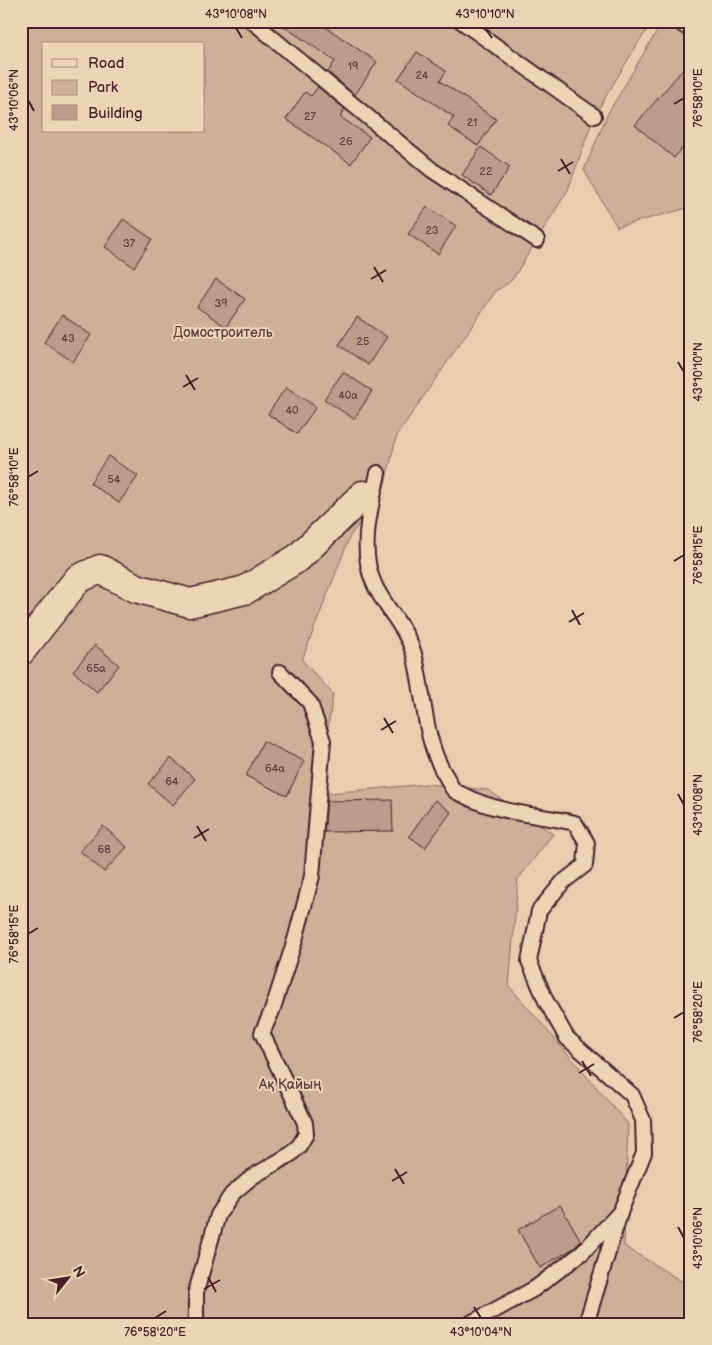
<svg xmlns="http://www.w3.org/2000/svg" width="712" height="1345" font-family="'Balsamiq Sans',sans-serif">
  <rect width="100%" height="100%" fill="#e6ceaf"/>
  <filter id="ink" filterUnits="userSpaceOnUse"><feTurbulence type="fractalNoise" baseFrequency=".02" numOctaves="2"/><feDisplacementMap in="SourceGraphic" scale="10" xChannelSelector="R" yChannelSelector="G"/><feConvolveMatrix kernelMatrix="1 2 1 2 8 2 1 2 1" color-interpolation-filters="sRGB"/></filter>
  <g filter="url(#ink)">
    <!-- green -->
    <g fill="#ccb199" stroke="#8b6862" fill-rule="evenodd">
      <path d="M21 21H653L638 43 594 116 568 190 512 280 496 291 397 435 383 491 350 536 302 660 333 694 318 794 427 784 488 790 553 834 518 879 509 986 628 1124 624 1246 691 1287V1324H21ZM44 44H204V131H44Z"/>
      <polygon points="666,21 691,35 691,207 617,227 584,170 607,115 657,31"/>
    </g>
    <!-- building -->
    <g fill="#ba9d8a" stroke="#4a1f2b">
      <polygon points="276,21 317,21 377,62 355,95 328,72 335,61"/>
      <polygon points="417,52 446,71 440,81 496,119 478,146 448,126 454,117 398,79"/>
      <polygon points="691,60 691,138 674,158 635,125"/>
      <polygon points="318,87 345,109 340,117 370,137 351,164 286,119 305,92 311,96"/>
      <polygon points="481,147 510,167 491,195 462,175"/>
      <polygon points="427,207 456,226 438,254 408,234"/>
      <polygon points="123,219 152,239 134,267 105,247"/>
      <polygon points="216,279 245,299 226,327 197,307"/>
      <polygon points="62,315 91,335 73,362 44,342"/>
      <polygon points="357,317 387,337 368,365 339,345"/>
      <polygon points="343,372 372,391 354,419 324,399"/>
      <polygon points="286,387 316,407 297,434 268,414"/>
      <polygon points="108,456 138,476 119,503 90,483"/>
      <polygon points="95,645 119,665 97,692 73,671"/>
      <polygon points="263,741 304,761 287,796 246,776"/>
      <polygon points="171,758 195,779 173,805 148,784"/>
      <polygon points="392,800 393,831 324,832 327,801"/>
      <polygon points="435,800 451,812 425,848 409,836"/>
      <polygon points="103,826 127,847 104,872 80,851"/>
      <polygon points="560,1205 581,1241 574,1248 540,1268 518,1230"/>
    </g>
    <g fill="none" stroke-linecap="round" stroke-linejoin="round">
      <!-- service casing -->
      <g stroke="#4a1f2b" stroke-width="18">
        <g id="service">
          <polyline points="252,21 432,170 537,240"/>
          <polyline points="461,21 594,116"/>
          <polyline points="677,21 691,30"/>
          <path d="M378 473C372 502 363 534 368 563 373 599 404 620 414 654 425 695 423 741 447 778 449 782 451 788 455 791 457 793 462 794 465 796 498 813 539 815 575 823L587 843 585 865 563 882 539 911 529 961 546 1001 567 1038 632 1095 643 1120 644 1153 621 1210 586 1324"/>
          <polyline points="196,1324 196,1292 218,1215 232,1194 252,1177 291,1154 299,1146 306,1134 305,1123 262,1033 272,1011 295,940 312,876 323,741 310,703 280,672"/>
          <polyline points="469,1324 534,1289 582,1253 619,1213"/>
        </g>
      </g>
      <!-- minor casing -->
      <g stroke="#4a1f2b" stroke-width="31">
        <polyline id="minor" points="21,651 78,579 100,569 136,588 190,603 245,590 298,558 363,495"/>
      </g>
      <!-- service -->
      <use href="#service" stroke="#ecd5b4" stroke-width="14"/>
      <!-- minor -->
      <use href="#minor" stroke="#ecd5b4" stroke-width="28"/>
    </g>
  </g>
  <!-- ticks -->
  <path fill="none" stroke="#4a1f2b" stroke-width="2" d="M236 28 242 38M485 28 492 38M28 100 34 111M674 104 684 98M561 159 570 174M558 171 573 162M374 267 383 282M371 279 386 270M678 362 684 372M186 375 195 390M183 387 198 378M28 477 38 471M674 561 684 555M572 610 580 625M569 622 584 613M384 718 393 733M381 730 396 721M678 794 684 805M197 826 206 841M194 838 209 829M28 934 38 928M674 1018 684 1012M582 1061 591 1076M579 1073 594 1064M395 1169 404 1184M392 1181 407 1172M678 1227 684 1238M208 1277 216 1292M204 1289 220 1280M474 1307 481 1318M155 1318 166 1311"/>
  <g text-anchor="middle" stroke-width="4" stroke-linejoin="round" paint-order="stroke">
    <!-- number labels -->
    <g font-size="11" fill="#663e43">
      <text x="353" y="70">19</text>
      <text x="422" y="79">24</text>
      <text x="310" y="120">27</text>
      <text x="472" y="126">21</text>
      <text x="346" y="145">26</text>
      <text x="486" y="175">22</text>
      <text x="432" y="234">23</text>
      <text x="129" y="247">37</text>
      <text x="221" y="307">39</text>
      <text x="68" y="342">43</text>
      <text x="363" y="345">25</text>
      <text x="348" y="399">40а</text>
      <text x="292" y="414">40</text>
      <text x="114" y="483">54</text>
      <text x="96" y="672">65а</text>
      <text x="275" y="772">64а</text>
      <text x="172" y="785">64</text>
      <text x="104" y="853">68</text>
    </g>
    <!-- park labels -->
    <g font-size="14" fill="#643c41" stroke="#ecd5b4">
      <text x="223" y="337">Домостроитель</text>
      <text x="290" y="1089">Ақ Қайың</text>
    </g>
  </g>
  <!-- margin -->
  <rect width="712" height="1345" fill="none" stroke="#ecd5b4" stroke-width="55"/>
  <!-- legend -->
  <rect x="42" y="42" width="162" height="90" fill="#ecd5b4" stroke="#ab8c7d"/>
  <rect x="52" y="59" width="25" height="8" fill="#ecd5b4" stroke="#ab8c7d"/>
  <text x="88" y="68" font-size="15" fill="#4a1f2b">Road</text>
  <rect x="52" y="80" width="25" height="15" fill="#ccb199" stroke="#ab8c7d"/>
  <text x="88" y="92" font-size="15" fill="#4a1f2b">Park</text>
  <rect x="52" y="105" width="25" height="15" fill="#ba9d8a" stroke="#ab8c7d"/>
  <text x="88" y="118" font-size="15" fill="#4a1f2b">Building</text>
  <!-- north arrow -->
  <g transform="translate(68 1278) rotate(60)" stroke="#ecd5b4" stroke-width="4" paint-order="stroke">
  <path d="M0-4L9 19L0 12L-9 19Z" fill="#4a1f2b"/>
  <text y="-8" font-size="14" font-weight="bold" text-anchor="middle" fill="#4a1f2b">N</text>
  </g>
  <rect x="28" y="28" width="656" height="1290" fill="none" stroke="#4a1f2b" stroke-width="2"/>
  <g font-size="12" text-anchor="middle" fill="#4a1f2b">
    <text x="236" y="18">43°10'08"N</text>
    <text x="485" y="18">43°10'10"N</text>
    <text transform="translate(698 98) rotate(-90)" y="4">76°58'10"E</text>
    <text transform="translate(14 100) rotate(-90)" y="4">43°10'06"N</text>
    <text transform="translate(698 372) rotate(-90)" y="4">43°10'10"N</text>
    <text transform="translate(14 477) rotate(-90)" y="4">76°58'10"E</text>
    <text transform="translate(698 555) rotate(-90)" y="4">76°58'15"E</text>
    <text transform="translate(698 805) rotate(-90)" y="4">43°10'08"N</text>
    <text transform="translate(14 934) rotate(-90)" y="4">76°58'15"E</text>
    <text transform="translate(698 1012) rotate(-90)" y="4">76°58'20"E</text>
    <text transform="translate(698 1238) rotate(-90)" y="4">43°10'06"N</text>
    <text x="155" y="1336">76°58'20"E</text>
    <text x="481" y="1336">43°10'04"N</text>
  </g>
</svg>
